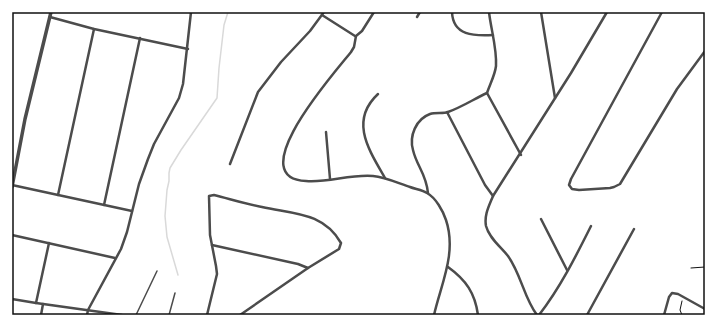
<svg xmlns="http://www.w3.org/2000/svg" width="717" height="327" font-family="'Playfair Display',serif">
  <rect width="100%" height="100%" fill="#fff"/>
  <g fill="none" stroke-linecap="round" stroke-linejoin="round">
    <!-- stream -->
    <polyline stroke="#d9d9d9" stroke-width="1.5" points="178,275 167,237 165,216 167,190 169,181 169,173 170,168 181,150 217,98 219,68 224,25 228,12"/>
    <!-- path -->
    <g stroke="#111" stroke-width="1">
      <polyline points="691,268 705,267"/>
      <polyline points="682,315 680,310 682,301"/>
    </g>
    <!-- service -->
    <g stroke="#4c4c4c" stroke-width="1.5">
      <polyline points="136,315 157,271"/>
      <polyline points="169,315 175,293"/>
    </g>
    <!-- minor -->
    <g stroke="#4c4c4c" stroke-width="2.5">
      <path d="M374 12 362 31 356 36 354 47 351 52C337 70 240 178 306 181 328 183 350 174 373 176 385 177 398 183 410 187 415 189 423 190 427 193 436 198 443 211 446 220 457 253 441 284 434 315"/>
      <path d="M452 12C453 36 474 36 493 35"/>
      <polyline points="541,12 555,98"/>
      <polyline points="662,12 571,179 569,185 572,189 579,190 610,188 614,187 620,184 677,89 705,51"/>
      <polyline points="322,15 355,36"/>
      <polyline points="50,17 94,29 188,49"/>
      <polyline points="417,17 420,12"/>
      <polyline points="487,93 521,155"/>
      <path d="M378 94C349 121 369 150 385 178"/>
      <polyline points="447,112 485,185 493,196"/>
      <polyline points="326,132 330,179"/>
      <polyline points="230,164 258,92 281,62 310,31 324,12"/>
      <polyline points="12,185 132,211"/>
      <path d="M428 193C426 173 417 167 413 150 409 136 416 119 430 114 436 112 443 114 448 112 462 107 474 99 487 93 490 84 495 75 496 66 497 48 491 30 489 12"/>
      <polyline points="58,195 94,29"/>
      <polyline points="104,205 140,38"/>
      <polyline points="541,219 567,270"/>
      <polyline points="12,235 115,258"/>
      <polyline points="212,245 298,264 308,268"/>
      <path d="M448 267C466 280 475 293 478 315"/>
      <polyline points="12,299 36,303 122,315"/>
      <polyline points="36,303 49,243"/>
      <polyline points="41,315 43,304"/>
      <polyline points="87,315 88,310 121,249 127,232 139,184 148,159 154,144 179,98 183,84 191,12"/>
      <path d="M207 315 217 274 216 266 210 235 209 196 214 195C230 199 246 204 262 207 293 214 323 212 341 243L339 249 308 268 240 315"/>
      <path d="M537 315C524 298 521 274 508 256 501 247 489 238 486 226 484 215 489 206 493 196L571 73 607 12"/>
      <path d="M539 315C560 288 576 256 591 226"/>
      <polyline points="587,315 634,229"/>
      <polyline points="664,315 669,297 672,293 678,294 705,309"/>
    </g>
    <!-- tertiary -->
    <polyline stroke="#4c4c4c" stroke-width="3.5" points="12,187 25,119 51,12"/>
  </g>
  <!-- border -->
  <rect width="717" height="327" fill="none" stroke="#ffffff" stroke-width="26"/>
  <rect x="13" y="13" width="691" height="301" fill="none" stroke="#111" stroke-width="1.5"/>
</svg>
